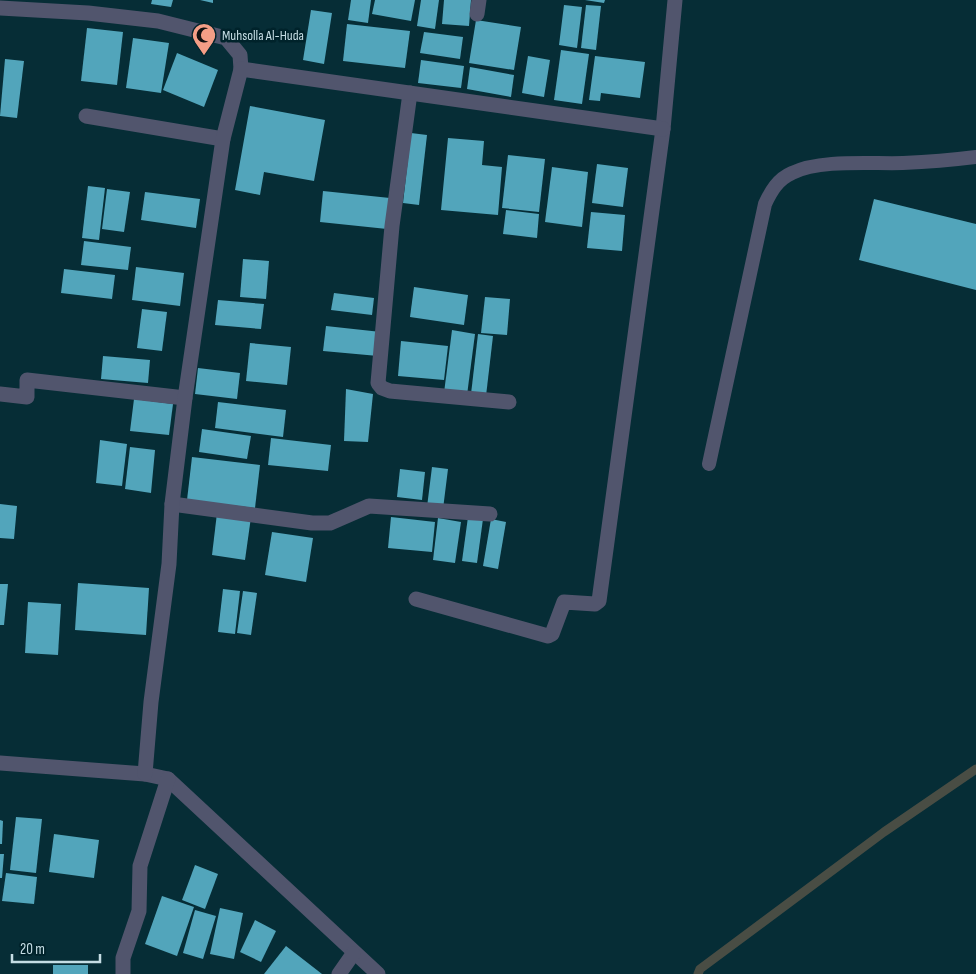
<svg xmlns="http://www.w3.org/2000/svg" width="976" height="974" font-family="'Sofia Sans Condensed',sans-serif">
  <rect width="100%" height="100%" fill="#062d36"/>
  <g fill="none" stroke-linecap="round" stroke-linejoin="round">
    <!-- stream -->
    <polyline stroke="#494d44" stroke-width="9" points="698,974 700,969 884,832 976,769"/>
  </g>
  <!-- building -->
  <g fill="#52a5bb">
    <polygon points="152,0 173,0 171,7 151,4"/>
    <polygon points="200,0 213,0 213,3"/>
    <polygon points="351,0 371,0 368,23 348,20"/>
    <polygon points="375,0 415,0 411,21 372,14"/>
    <polygon points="421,0 439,0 435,29 417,26"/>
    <polygon points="444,0 471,0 469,26 442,24"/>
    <polygon points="585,0 605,0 604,3"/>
    <polygon points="564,5 582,7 577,48 559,45"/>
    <polygon points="586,5 601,6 596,50 581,48"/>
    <polygon points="311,10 332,13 324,64 303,60"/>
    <polygon points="476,20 521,27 514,70 469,63"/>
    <polygon points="347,24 410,31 405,68 343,61"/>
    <polygon points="87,28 123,32 117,85 81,81"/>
    <polygon points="424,32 463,37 460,59 420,53"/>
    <polygon points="133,38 169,43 161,93 126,88"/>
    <polygon points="561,50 589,54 582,104 554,100"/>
    <polygon points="177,53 218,70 204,107 163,90"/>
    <polygon points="528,56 550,60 544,97 522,93"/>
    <polygon points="595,56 645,62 640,98 601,93 600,101 589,100"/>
    <polygon points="5,59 24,61 17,118 0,116"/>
    <polygon points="421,60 464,66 461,88 418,83"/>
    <polygon points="470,67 514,75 511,97 467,89"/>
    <polygon points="250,106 325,120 314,181 264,172 260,195 235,190"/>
    <polygon points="411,133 427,135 419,205 403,203"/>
    <polygon points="448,138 484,141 482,165 502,167 498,215 441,210"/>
    <polygon points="508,155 545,159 539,212 502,208"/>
    <polygon points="597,164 628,168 623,207 592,203"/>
    <polygon points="552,167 588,172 582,227 545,222"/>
    <polygon points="88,186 105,188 99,240 82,238"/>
    <polygon points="107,189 130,192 124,232 102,229"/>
    <polygon points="323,191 390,198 387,229 320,222"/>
    <polygon points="145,192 200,199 196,228 141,220"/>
    <polygon points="874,199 976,224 976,290 859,260"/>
    <polygon points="506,210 539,214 537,238 503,234"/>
    <polygon points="591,212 625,215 622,251 587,248"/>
    <polygon points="84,241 131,247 128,270 81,265"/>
    <polygon points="243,259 269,261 266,299 240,297"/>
    <polygon points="136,267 184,273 180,306 132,300"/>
    <polygon points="64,269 115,275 112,299 61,293"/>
    <polygon points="414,287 468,295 464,325 410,317"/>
    <polygon points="334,293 374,298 372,315 331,310"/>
    <polygon points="485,297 510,299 507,335 481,333"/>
    <polygon points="218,300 264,304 261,329 215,325"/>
    <polygon points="142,309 167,312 162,351 137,348"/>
    <polygon points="326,326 381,332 378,356 323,351"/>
    <polygon points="452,330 475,334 467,395 444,393"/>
    <polygon points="478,334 493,336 486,396 471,394"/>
    <polygon points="401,341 448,346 444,380 398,376"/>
    <polygon points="250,343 291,347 287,385 246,381"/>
    <polygon points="103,356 150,360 148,383 101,379"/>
    <polygon points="198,368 240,373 237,399 195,394"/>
    <polygon points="346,389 373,394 368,442 344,441"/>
    <polygon points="134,399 173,404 169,435 130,431"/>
    <polygon points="218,402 286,410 283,437 215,428"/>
    <polygon points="202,429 251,436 247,459 199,452"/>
    <polygon points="271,438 331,445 328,471 268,465"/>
    <polygon points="100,440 127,444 122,486 96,483"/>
    <polygon points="130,447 155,450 151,493 125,489"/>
    <polygon points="192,457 260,465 255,508 187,500"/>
    <polygon points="432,467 448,469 443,509 427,507"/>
    <polygon points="400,469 425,472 422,500 397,497"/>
    <polygon points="0,504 17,506 14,539 0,538"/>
    <polygon points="217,513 251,517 245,560 212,555"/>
    <polygon points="391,517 435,522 432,552 388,548"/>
    <polygon points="468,517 483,519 477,563 462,561"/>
    <polygon points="438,518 461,522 455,563 433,560"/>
    <polygon points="491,519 506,522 498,569 483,566"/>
    <polygon points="272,532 313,538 306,582 265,575"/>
    <polygon points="78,583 149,588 146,635 75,630"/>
    <polygon points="0,584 8,584 4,625 0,625"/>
    <polygon points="223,589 240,591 235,634 218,632"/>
    <polygon points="243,591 257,593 251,635 237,633"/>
    <polygon points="28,602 61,604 58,655 25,653"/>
    <polygon points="16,817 42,819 36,873 10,870"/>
    <polygon points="0,820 3,821 2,844 0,844"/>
    <polygon points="54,834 99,840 94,878 49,872"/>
    <polygon points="0,854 4,854 2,878 0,878"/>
    <polygon points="195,865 218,874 205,909 182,900"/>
    <polygon points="6,873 37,877 34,904 2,901"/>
    <polygon points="162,896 194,907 177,956 145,944"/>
    <polygon points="220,908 243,913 234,959 210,954"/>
    <polygon points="195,910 216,916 203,959 183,953"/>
    <polygon points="255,920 276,931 261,962 240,952"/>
    <polygon points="286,946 322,974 264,974"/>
    <rect x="53" y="965" width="35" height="9"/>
  </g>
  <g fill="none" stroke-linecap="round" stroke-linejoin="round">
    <!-- lane -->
    <path stroke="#51556d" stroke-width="14" d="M709 464 765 204C771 191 778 179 792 173 820 159 871 164 903 163 927 162 952 160 976 157"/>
    <!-- street -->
    <g stroke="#51556d" stroke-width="15">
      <polyline points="0,8 88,13 158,21 226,38 240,55 241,69"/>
      <polyline points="477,14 479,0"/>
      <polyline points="410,93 392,226 378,383 382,388 390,391 509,402"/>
      <polyline points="86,116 223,139"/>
      <polyline points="0,394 27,397 27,380 185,398"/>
      <polyline points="172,504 312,523 330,523 369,506 490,514"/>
      <polyline points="416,599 548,636 552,634 564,602 595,604 599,601 663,129 675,0"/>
      <polyline points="0,763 145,774 168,779 378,974"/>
      <polyline points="145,774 151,702 169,564 172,504 185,398 223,139 241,69 663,129"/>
      <polyline points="123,974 123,958 139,911 140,866 168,779"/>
      <polyline points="339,974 353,954"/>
    </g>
  </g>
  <!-- icons -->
  <defs>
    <g id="mosque-pin" transform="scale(1.25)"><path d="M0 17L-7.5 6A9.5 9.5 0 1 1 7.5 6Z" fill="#f49e86" stroke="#00232b"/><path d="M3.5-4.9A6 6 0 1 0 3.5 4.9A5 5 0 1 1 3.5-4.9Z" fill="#111"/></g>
  </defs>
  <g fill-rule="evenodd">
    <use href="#mosque-pin" x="204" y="35"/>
  </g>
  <g text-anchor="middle" stroke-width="5" stroke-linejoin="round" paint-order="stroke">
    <!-- poi labels -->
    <g font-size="14" fill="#c5dde4" stroke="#00232b" text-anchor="start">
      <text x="222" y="40">Muhsolla Al-Huda</text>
    </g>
  </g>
  <!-- scale -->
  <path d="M12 954v8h88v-8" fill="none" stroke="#c5dde4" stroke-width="2.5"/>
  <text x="20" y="954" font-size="15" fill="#c5dde4" stroke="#00232b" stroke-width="4" paint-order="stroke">20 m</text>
</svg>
